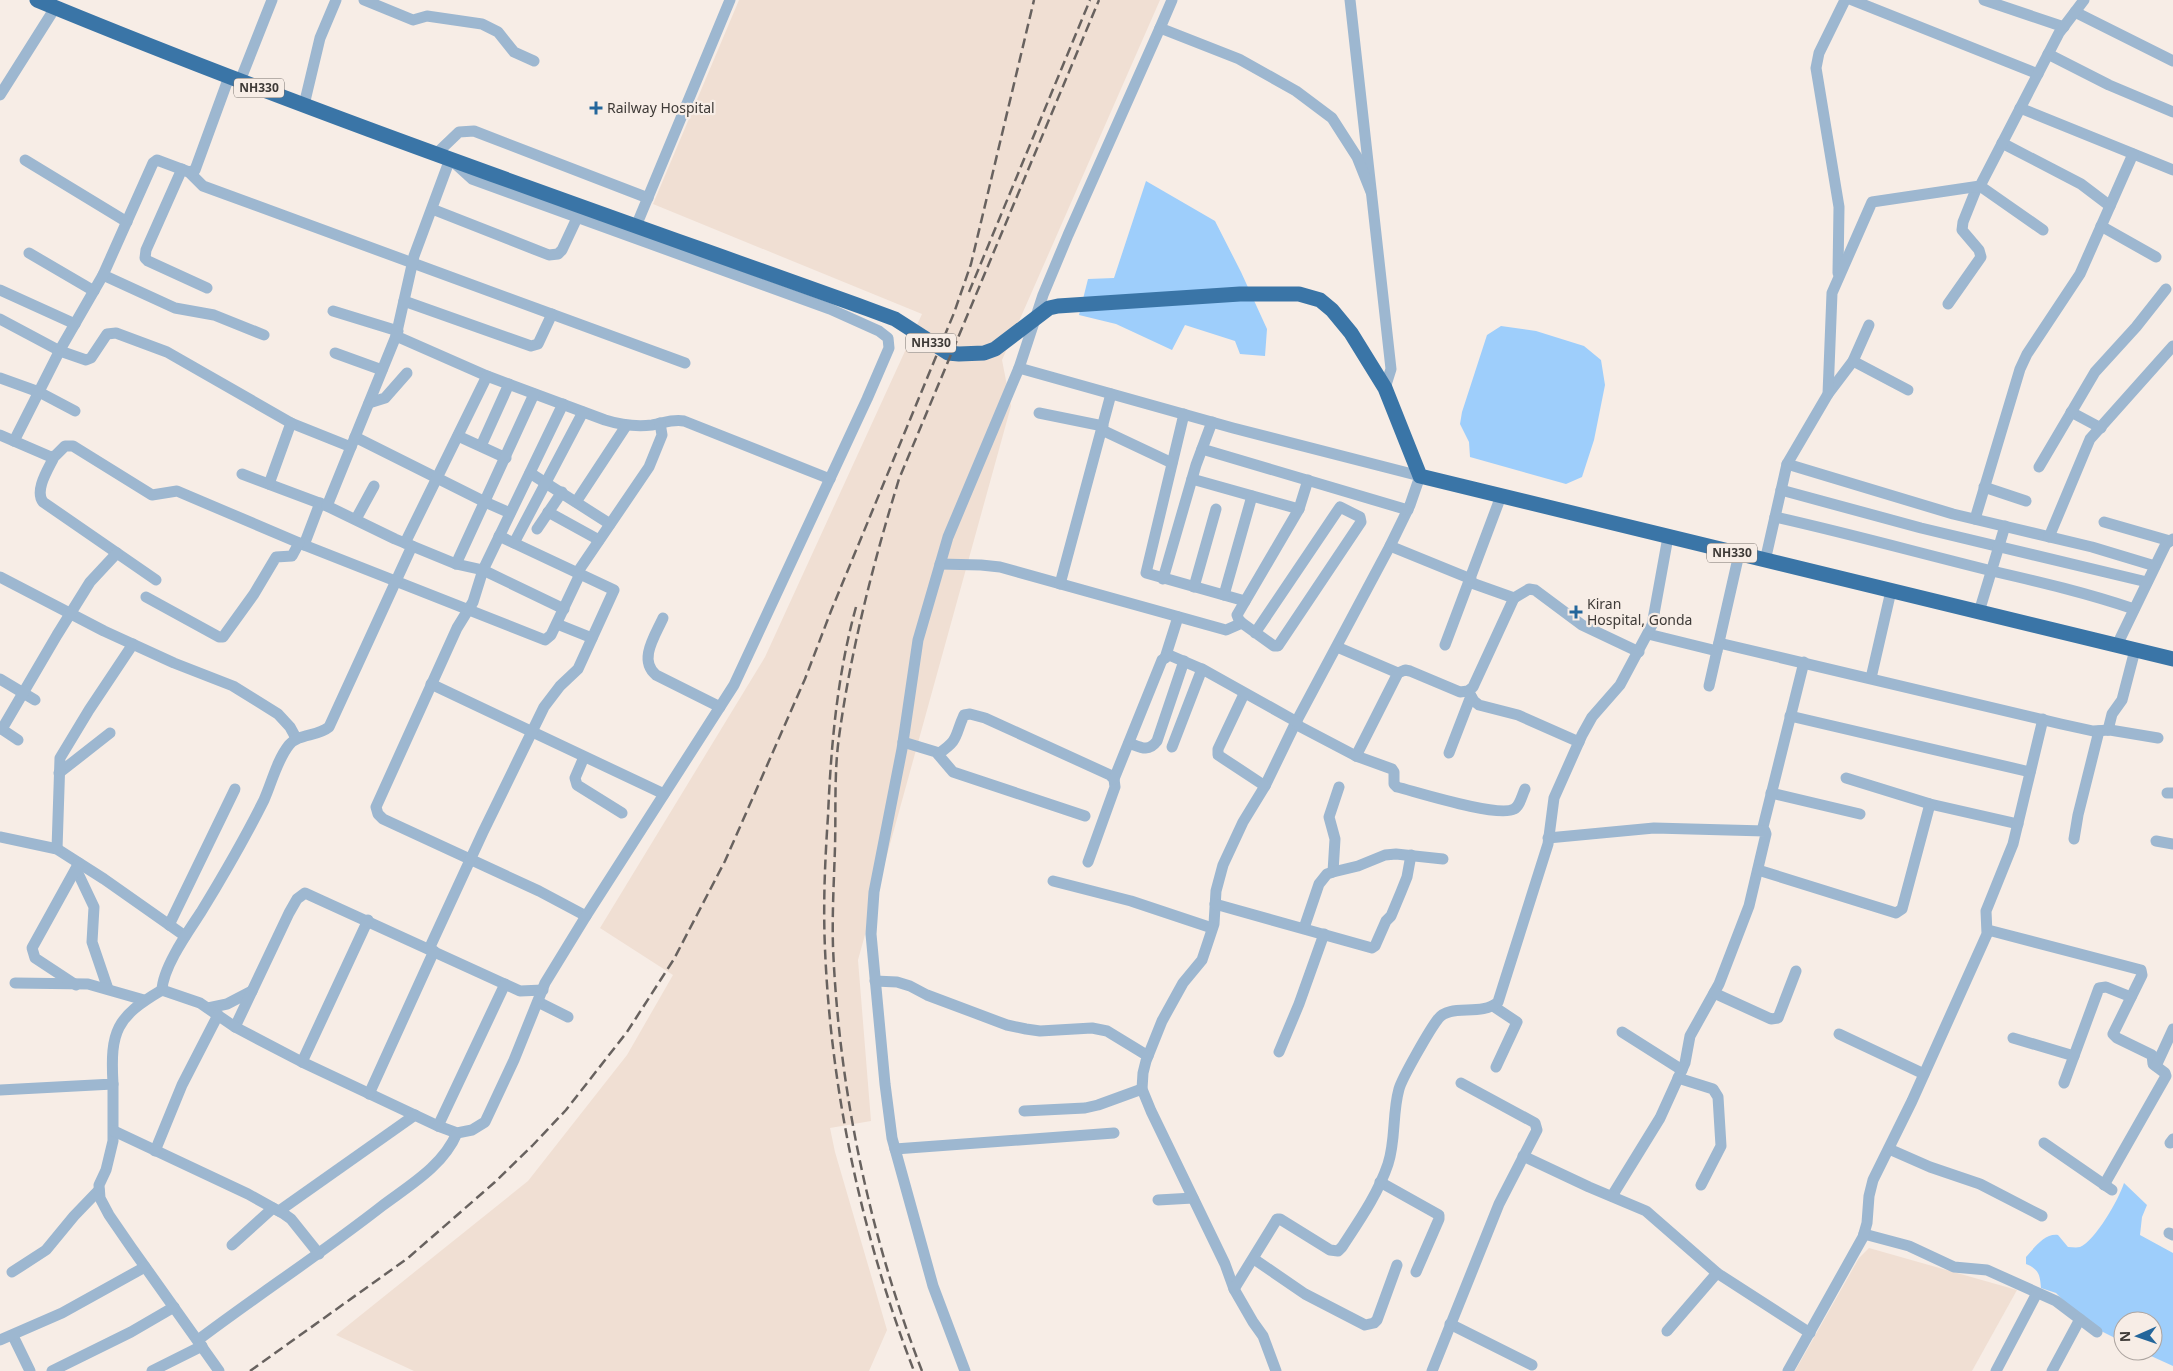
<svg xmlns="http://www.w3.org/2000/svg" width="2173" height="1371" font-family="'Noto Sans',sans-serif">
  <rect width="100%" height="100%" fill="#f7ede6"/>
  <!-- built -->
  <g fill="#f0dfd3">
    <polygon points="739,0 1160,0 1002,360 1011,406 858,960 871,1121 830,1128 835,1152 887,1330 869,1371 414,1371 336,1335 528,1181 627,1055 673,975 600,928 765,657 922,314 653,204"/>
    <polygon points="1869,1248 2017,1290 1972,1371 1795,1371 1859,1258"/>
  </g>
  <!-- water -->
  <g fill="#9ecefb">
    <polygon points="1146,181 1215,221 1241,272 1267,329 1265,356 1240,354 1235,341 1185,325 1172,350 1116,324 1079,315 1088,279 1114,278"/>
    <polygon points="1501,326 1536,331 1584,346 1601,360 1605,385 1594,440 1582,477 1566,484 1470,457 1469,442 1460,424 1462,412 1487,335"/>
    <path d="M2124 1183 2147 1205 2142 1217 2140 1235 2173 1253V1366L2140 1351H2153V1321H2123V1342L2095 1328 2075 1312 2056 1293 2041 1288C2040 1275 2039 1269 2026 1264V1257C2034 1248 2045 1233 2058 1235L2068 1247C2072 1247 2076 1248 2080 1247 2095 1241 2119 1199 2124 1183Z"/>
  </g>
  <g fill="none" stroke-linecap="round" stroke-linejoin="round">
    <!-- minor -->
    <g stroke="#9db7d0" stroke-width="11">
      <polyline points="364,0 413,20 427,16 482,24 498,32 514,52 534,61"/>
      <polyline points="1350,0 1391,369 1385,388"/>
      <polyline points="1852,0 2038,74"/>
      <polyline points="1984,0 2064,27"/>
      <polyline points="2075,12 2173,61"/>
      <polyline points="1160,28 1172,0"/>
      <polyline points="2048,54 2109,85 2173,112"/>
      <polyline points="240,81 272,0"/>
      <polyline points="0,95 55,8"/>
      <polyline points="304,105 320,38 336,0"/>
      <polyline points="2020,108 2173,170"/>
      <polyline points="2002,143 2081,184 2110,206"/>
      <polyline points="436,154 459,132 474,131 648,198"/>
      <polyline points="25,160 127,222"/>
      <polyline points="182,169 146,250 145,258 148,261 207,288"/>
      <polyline points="189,172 203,186 685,363"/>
      <polyline points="1980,186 2043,230"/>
      <polyline points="432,209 549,255 558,254 562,250 577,218"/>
      <polyline points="2101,226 2156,257"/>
      <polyline points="634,231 730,0"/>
      <polyline points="29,253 94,291"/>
      <polyline points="1838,273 1839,207 1816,68 1819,53 1845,0"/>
      <polyline points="103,275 175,308 214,315 264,335"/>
      <polyline points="0,290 75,324"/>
      <polyline points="404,301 531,346 538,344 552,314"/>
      <polyline points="1948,304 1981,257 1979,250 1962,230 1963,222 1977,187"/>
      <polyline points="333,311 398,331"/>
      <polyline points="0,319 60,351 86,360 91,358 107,334 116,333 167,352 291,423 351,447"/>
      <path d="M396 336 487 376 605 420C621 425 635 427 652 425 664 423 672 419 684 421L830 479"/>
      <polyline points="335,353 382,370"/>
      <polyline points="1853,361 1908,390"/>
      <polyline points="1019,368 1233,428 1420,476 1410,505 1390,546 1295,724 1265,786 1243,822 1223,865 1216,891 1214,924 1202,960 1183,983 1162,1021 1146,1061 1143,1073 1142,1089 1151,1111 1225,1264 1234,1289 1253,1322 1263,1336 1276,1371"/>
      <polyline points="0,378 39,392 75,411"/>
      <polyline points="1828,394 1853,361 1869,325"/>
      <polyline points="369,403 385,398 407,373"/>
      <polyline points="563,404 483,570 473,602 457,628 376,807 378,814 383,819 539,891 586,916"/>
      <polyline points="2071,412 2101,428"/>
      <polyline points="1039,413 1103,426"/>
      <polyline points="1184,414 1146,573 1245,601"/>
      <polyline points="1102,430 1172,463"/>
      <polyline points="0,435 51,457 56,455 65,446 73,446 152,495 177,491 304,545"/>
      <polyline points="458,436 506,458"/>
      <polyline points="355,437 485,502 510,513"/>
      <polyline points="14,441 61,348 103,275 153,163 157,160 189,172 195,170 229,77"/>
      <polyline points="481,446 509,384"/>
      <polyline points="1202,449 1408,510"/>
      <path d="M54 457C49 468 34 490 43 502L156 580"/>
      <polyline points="1787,464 1953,514 2092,547 2155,566"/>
      <polyline points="2039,467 2095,372 2136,327 2166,289"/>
      <polyline points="530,473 610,524"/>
      <polyline points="242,474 327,506 395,539 456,564 483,570 564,609"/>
      <polyline points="1192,479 1299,509"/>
      <polyline points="269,484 291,423"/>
      <polyline points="1984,487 2026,501"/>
      <polyline points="1781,490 1921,528 2147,582"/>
      <polyline points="576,502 626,426"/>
      <polyline points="320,503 304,545 545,640 551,635 580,574"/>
      <polyline points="548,512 599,540"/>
      <path d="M1775 517C1847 533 1919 553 1992 571 2040 582 2087 593 2134 609"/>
      <polyline points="356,519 374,486"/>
      <polyline points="1975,519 2020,369 2027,354 2080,274 2133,154"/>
      <polyline points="2104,522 2170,541"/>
      <polyline points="537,529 562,492"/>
      <polyline points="2049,537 2090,439 2173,346"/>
      <polyline points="405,543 487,376"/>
      <polyline points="514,543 583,412"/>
      <polyline points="1390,546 1471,579"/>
      <polyline points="1765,561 1787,464 1828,394 1832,293 1872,202 1980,186 2059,33 2084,0"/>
      <polyline points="456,564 534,394"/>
      <polyline points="940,564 981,565 1000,567 1226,630 1242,623"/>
      <polyline points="577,573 649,467 662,435 660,423"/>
      <polyline points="0,577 104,631 174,663 233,686 278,714 290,727 296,738"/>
      <polyline points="1163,579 1196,465 1212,422"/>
      <polyline points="1469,582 1514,598 1529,589 1535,590 1582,625 1639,652"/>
      <polyline points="1060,584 1111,394"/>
      <polyline points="1194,587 1216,509"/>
      <polyline points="1224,595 1252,496"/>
      <polyline points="146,597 219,637 223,637 254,594 276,557 292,556 299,543"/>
      <polyline points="1979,612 2005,526"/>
      <path d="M663 618C655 636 638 660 656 675L720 707"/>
      <polyline points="557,624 592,638"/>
      <polyline points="1255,633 1340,507 1360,517 1361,522 1278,646 1274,646 1242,623 1239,620 1237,615 1299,509 1308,480"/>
      <polyline points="1648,634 1717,651"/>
      <polyline points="1719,643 2061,724 2093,731 2110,730 2158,738"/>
      <polyline points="1445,645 1501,496"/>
      <polyline points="2117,645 2163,550 2166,544 2173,539"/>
      <polyline points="1337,647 1398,673"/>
      <polyline points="1165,658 1178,617"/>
      <polyline points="1871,678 1891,591"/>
      <polyline points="0,679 35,700"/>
      <polyline points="431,684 664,794"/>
      <polyline points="1709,686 1739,554"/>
      <polyline points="1468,691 1474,701 1479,705 1518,715 1579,742"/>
      <polyline points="1244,694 1218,749 1218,755 1265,786"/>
      <polyline points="1790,716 2030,772"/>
      <path d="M1295 724 1356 756 1392 769 1394 772V784L1397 787C1417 792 1498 818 1514 809 1520 806 1522 795 1525 789"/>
      <polyline points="0,728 18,740"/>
      <polyline points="2,729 57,635 90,582 117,553"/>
      <polyline points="2108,730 2112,714 2122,700 2135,650"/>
      <polyline points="903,742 936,752 953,772 1085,816"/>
      <path d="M1129 743C1140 747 1148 753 1157 741L1184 661"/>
      <polyline points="1172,747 1202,669"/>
      <polyline points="1449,753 1471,696"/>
      <path d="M938 754C960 739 954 737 964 715L970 714 985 718 1110 775 1114 779 1115 787 1088 862"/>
      <polyline points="1356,756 1398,673 1405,670 1410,671 1460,692 1468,691 1473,687 1514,598"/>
      <polyline points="584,757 575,778 577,785 622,813"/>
      <polyline points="59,773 110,733"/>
      <polyline points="1846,778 1930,804 2018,824"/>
      <polyline points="1114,779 1162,660 1169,655 1204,670 1297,722"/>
      <polyline points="1771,793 1860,814"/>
      <polyline points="2167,793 2173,793"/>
      <polyline points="1762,831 1804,662"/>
      <polyline points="0,837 57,849 104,879 185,936"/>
      <polyline points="1548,838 1654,828 1765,831 1766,834 1749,906 1719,984 1690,1036 1685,1063 1660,1118 1612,1196"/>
      <polyline points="2074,839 2078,815 2099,731"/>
      <polyline points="2156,841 2173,844"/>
      <polyline points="57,849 60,758 89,710 133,644"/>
      <polyline points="76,869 94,907 92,942 108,989"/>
      <polyline points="1758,870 1896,913 1902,909 1930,804"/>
      <polyline points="1333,872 1335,839 1329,817 1339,787"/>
      <polyline points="1053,881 1131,901 1212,928"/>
      <polyline points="1215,904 1372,948 1375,946 1386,921 1391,916 1401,892 1407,877 1411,855"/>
      <polyline points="169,925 235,789"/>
      <polyline points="1304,928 1319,884 1327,874 1333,872 1358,866 1385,855 1396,854 1443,859"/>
      <polyline points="1988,930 2141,970 2142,975 2113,1034 2117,1038 2152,1055 2153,1064 2165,1073 2166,1076 2104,1185"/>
      <polyline points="429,949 483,832 544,707 560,686 578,669 614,590 499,536"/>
      <polyline points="875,981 897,982 910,986 927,995 1007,1025 1026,1029 1040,1031 1092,1028 1107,1031 1148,1056"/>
      <polyline points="15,983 88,984 144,1000"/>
      <polyline points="76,985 35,958 32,948 79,863"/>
      <path d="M162 990C163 967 188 932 201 912 223 876 245 838 264 800 272 782 277 760 289 745 299 733 317 737 329 727L412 546"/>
      <polyline points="1714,993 1771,1019 1778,1018 1796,971"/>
      <polyline points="538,1002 568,1017"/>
      <polyline points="1493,1006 1517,1022 1496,1067"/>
      <polyline points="208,1008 227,1004 252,991"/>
      <polyline points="235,1027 289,913 297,899 305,893 520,991 543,990"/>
      <polyline points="1622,1032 1682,1070"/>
      <polyline points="1839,1034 1924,1074"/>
      <polyline points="2013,1038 2074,1056"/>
      <polyline points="1279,1052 1299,1004 1324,934"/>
      <polyline points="302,1062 368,920"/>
      <polyline points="2156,1066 2173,1029"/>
      <polyline points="1678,1078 1713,1089 1718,1097 1721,1146 1701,1185"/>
      <polyline points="2064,1083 2099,988 2106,987 2131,997"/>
      <polyline points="113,1084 113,1141 106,1170 99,1185 100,1198 109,1215 131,1247 219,1371"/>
      <path d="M0 1090 113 1084C110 1031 116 1017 162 990L200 1003 235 1027 302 1062 438 1126 457 1133 472 1130 485 1122 514 1060 545 983 586 916 734 685 867 399 889 348 888 338 879 331 830 309 472 179 450 159 414 256 396 336 327 506"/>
      <polyline points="369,1094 434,951"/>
      <polyline points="1024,1111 1085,1108 1098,1105 1142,1089"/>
      <polyline points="438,1126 505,984"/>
      <polyline points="114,1131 248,1194 284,1214 291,1219 319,1254"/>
      <polyline points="2044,1143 2112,1190"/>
      <polyline points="2170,1143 2173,1139"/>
      <polyline points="895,1149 1114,1133"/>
      <polyline points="1889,1149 1930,1167 1980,1184 2042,1216"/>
      <polyline points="155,1151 182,1085 218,1015"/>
      <polyline points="1523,1156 1589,1187 1646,1211 1717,1273 1810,1333"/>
      <polyline points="1380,1182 1439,1215 1439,1219 1416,1272"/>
      <polyline points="1158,1200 1193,1198"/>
      <polyline points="279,1211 415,1115"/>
      <polyline points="2169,1233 2173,1235"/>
      <polyline points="1864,1234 1909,1246 1954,1267 1987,1270 2056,1301 2097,1332"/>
      <polyline points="232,1245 273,1208"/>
      <polyline points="1254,1259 1305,1294 1365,1325 1374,1323 1377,1320 1397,1265"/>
      <polyline points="12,1272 46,1250 74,1216 99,1190"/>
      <path d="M1234 1289 1277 1219H1280L1330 1250 1338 1251 1342 1247C1359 1221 1378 1194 1388 1164 1396 1140 1392 1114 1399 1089 1402 1078 1430 1029 1438 1019 1450 1003 1481 1017 1498 1002L1548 844 1554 798 1582 735 1592 717 1620 685 1652 625 1668 537"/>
      <polyline points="1450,1324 1532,1365"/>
      <polyline points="1667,1331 1717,1273"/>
      <polyline points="13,1336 30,1371"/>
      <polyline points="0,1340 62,1313 145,1267"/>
      <path d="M198 1340C259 1294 322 1253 382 1206 410 1185 443 1166 457 1133"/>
      <polyline points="52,1371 131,1332 174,1307"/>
      <polyline points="152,1371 202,1346"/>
      <polyline points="965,1371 933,1286 892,1138 885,1084 871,934 874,892 902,749 918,640 948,537 1019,368 1043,295 1068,235 1160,28 1239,59 1296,91 1332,118 1357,157 1371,192"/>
      <polyline points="1432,1371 1499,1204 1537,1130 1535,1123 1461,1083"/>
      <polyline points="1788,1371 1863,1237 1867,1223 1869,1196 1873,1180 1912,1101 1987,934 1986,911 2013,844 2043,719"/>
      <polyline points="1996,1371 2037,1293"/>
      <polyline points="2052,1371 2080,1319"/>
    </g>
    <!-- highway -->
    <path stroke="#3a75a7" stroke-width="15" d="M37 0C310 113 590 209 868 309L895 319 948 353 959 354 984 353 995 349 1049 308 1058 306 1240 294H1299L1320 300 1332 310 1351 333 1385 388 1420 476 2173 659"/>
    <!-- rail -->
    <g stroke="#68625f" stroke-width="2.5" stroke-dasharray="10 5" stroke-linecap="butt">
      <polyline points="969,292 1090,0"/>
      <path d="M856 607C837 676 831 745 828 816 825 860 823 904 825 949 831 1092 862 1237 914 1371"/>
      <polyline points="250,1371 408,1258 495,1182 532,1146 566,1110 627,1032 674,959 725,861 805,679 831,611 954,313 971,264 1034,0"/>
      <path d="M922 1371C870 1237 839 1091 833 947 832 914 834 880 835 847 836 811 834 773 839 737 851 649 873 564 899 479L1099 0"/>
    </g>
  </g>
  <!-- markers -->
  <g fill="#24669b" stroke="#f7ede6" stroke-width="2">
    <path d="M593.5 100.5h5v5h5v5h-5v5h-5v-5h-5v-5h5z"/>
    <path d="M1573.5 604.5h5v5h5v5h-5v5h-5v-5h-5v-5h5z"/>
  </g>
  <g text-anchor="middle" stroke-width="4.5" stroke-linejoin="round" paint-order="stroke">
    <!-- shield labels -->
    <g fill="#f7ede6" stroke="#76706c" stroke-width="1">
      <rect x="234" y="78.5" width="50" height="19" rx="4"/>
      <rect x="906" y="333.5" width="50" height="19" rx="4"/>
      <rect x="1707" y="543.5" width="50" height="19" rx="4"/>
    </g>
    <g font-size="12" font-weight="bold" fill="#3e3a37">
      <text x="259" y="92">NH330</text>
      <text x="931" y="347">NH330</text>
      <text x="1732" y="557">NH330</text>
    </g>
    <!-- poi labels -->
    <g font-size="14" fill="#3e3a37" stroke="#f7ede6" text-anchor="start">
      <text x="607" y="113">Railway Hospital</text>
      <text x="1587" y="609">Kiran<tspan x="1587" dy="16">Hospital, Gonda</tspan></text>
    </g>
  </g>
  <!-- north arrow -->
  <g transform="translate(2138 1336) rotate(268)"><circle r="24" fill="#f7ede6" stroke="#ada5a0"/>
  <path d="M0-4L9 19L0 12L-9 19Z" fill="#24669b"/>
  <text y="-8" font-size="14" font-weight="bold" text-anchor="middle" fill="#3e3a37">N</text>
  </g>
</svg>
